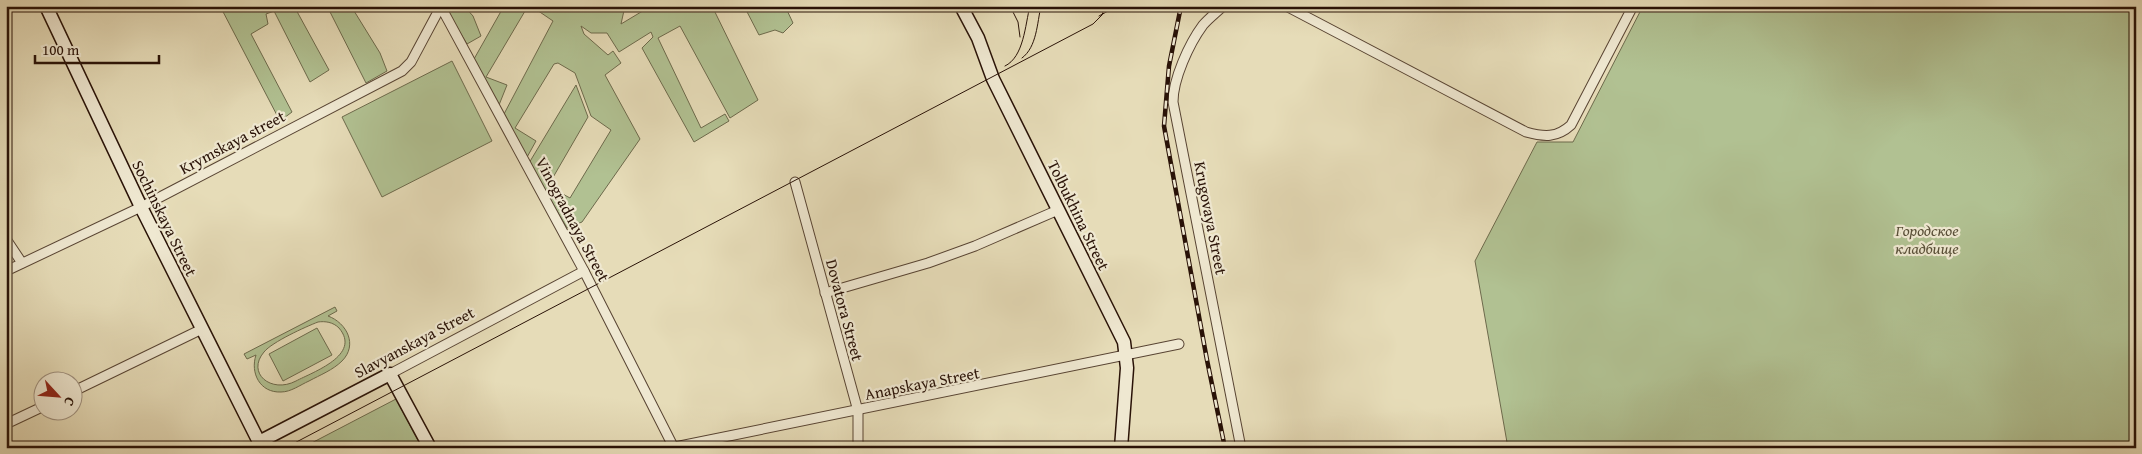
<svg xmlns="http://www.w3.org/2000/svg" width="2142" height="454" font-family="'Gentium Book Plus',serif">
  <rect width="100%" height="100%" fill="#e6dcb8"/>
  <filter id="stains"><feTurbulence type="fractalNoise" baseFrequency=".004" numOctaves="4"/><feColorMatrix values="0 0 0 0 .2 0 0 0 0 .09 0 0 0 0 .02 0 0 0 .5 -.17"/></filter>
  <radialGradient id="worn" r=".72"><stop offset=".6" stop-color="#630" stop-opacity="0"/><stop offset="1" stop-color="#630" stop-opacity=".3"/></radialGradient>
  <!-- green -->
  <g fill="#b1c192" stroke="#6d6a4c" fill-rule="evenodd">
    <polygon points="220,6 294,6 329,70 310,82 274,11 266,14 268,24 251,34 292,112 280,121"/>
    <polygon points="327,6 351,6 380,53 387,71 366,83"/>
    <polygon points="444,6 464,6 473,16 481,36 467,44"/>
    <polygon points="504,6 528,6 486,77 507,85 499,105 474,59"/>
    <polygon points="531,6 625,6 621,24 651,6 712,6 758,100 730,118 680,26 658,38 701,128 725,114 729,121 694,142 642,48 653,37 651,32 619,52 607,33 591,33 581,26 584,34 608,55 613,51 621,63 605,75 640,139 582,222 567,228 529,163 576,85 588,117 548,186 570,198 611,130 591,116 575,73 558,63 554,64 515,128 536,141 526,159 504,114 553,21"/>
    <polygon points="744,6 785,6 793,23 783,33 775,30 759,35"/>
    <polygon points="1643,6 2136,6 2136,448 1508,448 1475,261 1537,142 1573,142"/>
    <polygon points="452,61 492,141 382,197 342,117"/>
    <path d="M335 307 337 311 328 316C347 323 358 345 342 361 333 370 320 375 309 381 300 385 291 392 281 392 260 393 250 373 256 355L247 359 244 354ZM318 322C325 321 333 322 339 328 362 355 313 372 296 381 271 394 246 373 264 352 272 342 305 327 318 322Z"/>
    <polygon points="317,328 332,355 283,381 269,354"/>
    <polygon points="396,399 422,448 302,448"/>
  </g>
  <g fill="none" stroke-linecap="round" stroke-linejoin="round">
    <!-- street casing -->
    <g stroke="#584433" stroke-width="11">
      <g id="street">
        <path d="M1223 6C1217 12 1209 18 1203 25 1189 44 1173 79 1173 102L1241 448"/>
        <path d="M1286 6 1526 132C1544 137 1557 138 1571 125L1633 6"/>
        <polyline points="441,7 584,271 674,448"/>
        <polyline points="795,182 858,411 858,448"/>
        <polyline points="6,239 22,263"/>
        <polyline points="6,271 141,207 402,71 411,62 441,6"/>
        <polyline points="825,293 928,263 975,246 1058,210"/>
        <polyline points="390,374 584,271"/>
        <polyline points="72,392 202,329"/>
        <polyline points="6,424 42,407"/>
        <polyline points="670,448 1179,344"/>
      </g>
    </g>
    <!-- secondary casing -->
    <g stroke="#291207" stroke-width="15">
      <g id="secondary">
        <polyline points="46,6 141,207 259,442 390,374 430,448"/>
        <polyline points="961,6 978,38 993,79 1124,342 1127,368 1121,448"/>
      </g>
    </g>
    <!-- street -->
    <use href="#street" stroke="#efe8d1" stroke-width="9"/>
    <!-- secondary -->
    <use href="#secondary" stroke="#efe8d1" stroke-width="12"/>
    <!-- tram -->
    <g stroke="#291207" stroke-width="1">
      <polyline points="1010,6 1018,22 1020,37"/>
      <polyline points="1099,16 1117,6"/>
      <path d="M1022 58C1037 47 1037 23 1041 6"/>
      <path d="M1005 66C1024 57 1025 25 1030 6"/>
      <polyline points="285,448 1093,24 1102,15 1105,6"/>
    </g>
    <!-- rail casing -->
    <g stroke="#291207" stroke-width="4.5">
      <polyline id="rail" points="1181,6 1169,66 1164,126 1207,360 1225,448"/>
    </g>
    <!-- rail -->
    <use href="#rail" stroke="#efe8d1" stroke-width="2.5" stroke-dasharray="8" stroke-linecap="butt"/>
  </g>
  <g text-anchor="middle" stroke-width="4.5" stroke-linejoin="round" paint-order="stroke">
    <!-- street labels -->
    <g font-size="16" fill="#291207" stroke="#efe8d1">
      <text transform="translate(232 142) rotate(-28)" y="6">Krymskaya street</text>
      <text transform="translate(1079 215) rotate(64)" y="6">Tolbukhina Street</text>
      <text transform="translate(165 218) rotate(64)" y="6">Sochinskaya Street</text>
      <text transform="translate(1211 218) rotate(79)" y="6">Krugovaya Street</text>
      <text transform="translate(573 219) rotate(62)" y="6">Vinogradnaya Street</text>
      <text transform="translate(845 310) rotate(75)" y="6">Dovatora Street</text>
      <text transform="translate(414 342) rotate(-28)" y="6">Slavyanskaya Street</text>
      <text transform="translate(922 383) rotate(-11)" y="6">Anapskaya Street</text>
    </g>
    <!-- park labels -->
    <g font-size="16" font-style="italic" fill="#594f38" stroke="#efe8d1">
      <text x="1927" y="236">Городское<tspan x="1927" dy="18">кладбище</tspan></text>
    </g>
  </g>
  <!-- margin -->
  <rect width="2142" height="454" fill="none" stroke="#e6dcb8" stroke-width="25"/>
  <rect x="8" y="8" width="2127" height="439" fill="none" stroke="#291207" stroke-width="2.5"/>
  <rect x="12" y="12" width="2117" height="429" fill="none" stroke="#291207"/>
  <!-- north arrow -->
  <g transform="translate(58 396) rotate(116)"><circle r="24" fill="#efe8d1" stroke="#a09280"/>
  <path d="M0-4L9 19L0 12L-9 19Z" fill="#8f2418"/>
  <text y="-8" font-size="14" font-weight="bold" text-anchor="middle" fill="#291207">С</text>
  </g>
  <!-- scale -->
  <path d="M35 55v8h124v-8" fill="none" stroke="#291207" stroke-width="2.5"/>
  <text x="42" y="55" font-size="15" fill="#291207" stroke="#efe8d1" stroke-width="4" paint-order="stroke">100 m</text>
  <rect width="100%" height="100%" filter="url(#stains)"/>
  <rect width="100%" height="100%" fill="url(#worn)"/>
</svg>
